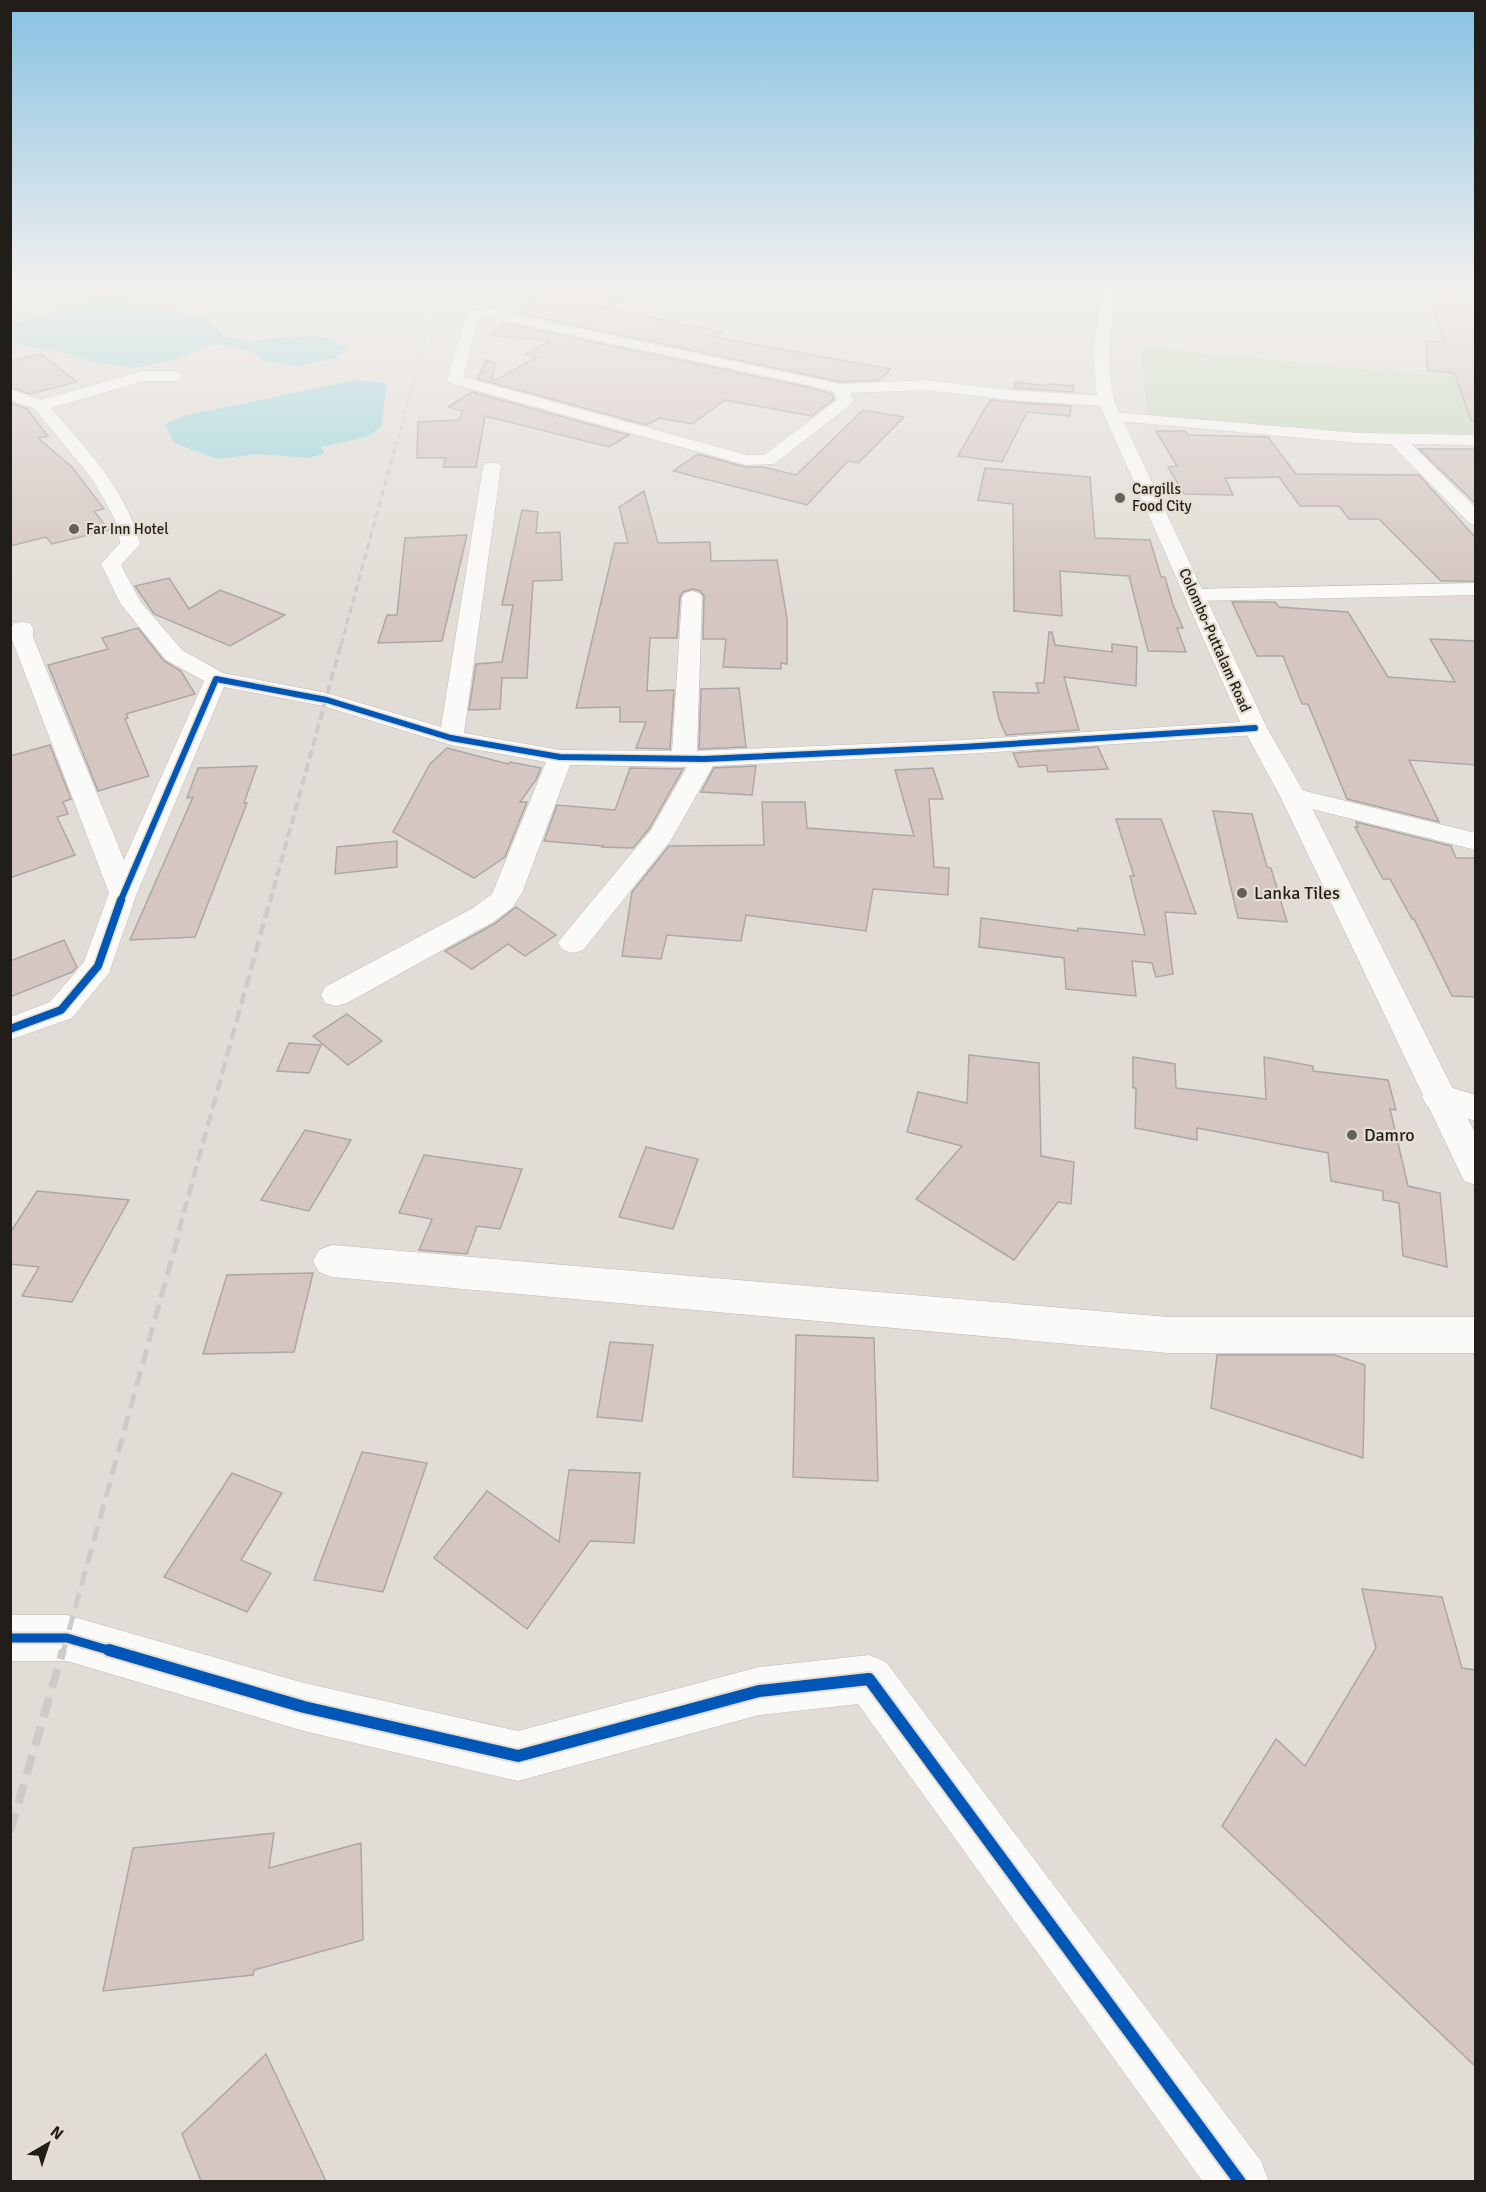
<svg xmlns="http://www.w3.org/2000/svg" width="1486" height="2192" font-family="Signika,sans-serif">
  <rect width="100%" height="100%" fill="#e1ddd6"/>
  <!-- green -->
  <polygon fill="#c6dabc" points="1140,347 1475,380 1475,437 1323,431 1148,419"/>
  <!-- water -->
  <g fill="#97d4dc">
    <polygon points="92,298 115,298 208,319 224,336 250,343 270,338 315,336 334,340 348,350 333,359 298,366 264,362 257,355 240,348 214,344 176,359 134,368 95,362 59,351 30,347 11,341 12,325"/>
    <polygon points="356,380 387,383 381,427 367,437 321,447 324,453 310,458 256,454 217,459 174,443 165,424 183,416"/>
  </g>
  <!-- building -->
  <g fill="#d5c6c1" stroke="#aca7a4" stroke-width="1.5">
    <polygon points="547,289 645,289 605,308 722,332 713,337 891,369 879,380 841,382 517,313"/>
    <polygon points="1427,292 1476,296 1476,420 1471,421 1455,374 1427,370 1426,341 1444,343"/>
    <polygon points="504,323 816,389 832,394 834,399 812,416 725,400 692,424 660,418 646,425 478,379 486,360 495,363 492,382 537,357 526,354 551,341 489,335"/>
    <polygon points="41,354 77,382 30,394 10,387 10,361"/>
    <polygon points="1016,382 1047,386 1048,384 1074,386 1073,392 1014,388"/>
    <polygon points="472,392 629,435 609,447 485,416 476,467 443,467 446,458 417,458 418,422 459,420 463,411 448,407"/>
    <polygon points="990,400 1010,402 1071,406 1070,416 1027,412 1002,462 958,456"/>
    <polygon points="10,403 27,409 48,436 38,438 72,467 104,509 94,511 109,530 52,544 46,537 10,546"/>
    <polygon points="863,410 904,417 858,463 848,461 807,505 673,471 698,454 745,467 763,467 796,475"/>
    <polygon points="1156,431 1185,431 1188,435 1268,437 1296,474 1419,475 1476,538 1476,581 1441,581 1379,519 1349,519 1339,506 1300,506 1279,477 1225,478 1233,495 1184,494 1168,467 1177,466"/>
    <polygon points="1419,449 1476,449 1476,504"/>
    <polygon points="985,468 1090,477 1095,538 1150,540 1161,577 1165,577 1173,605 1183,628 1177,628 1186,652 1148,651 1129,576 1060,571 1062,616 1014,611 1013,504 978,500"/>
    <polygon points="644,491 658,543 710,542 711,561 777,560 787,618 787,664 781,663 781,669 723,667 726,639 703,639 704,596 700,591 693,589 683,592 680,597 677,638 650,638 647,691 674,690 670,749 636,748 646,722 620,722 620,707 576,708 615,543 628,543 619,507"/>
    <polygon points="522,510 538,512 536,533 560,532 562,580 533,581 527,678 502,678 500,709 469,710 476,664 502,662 513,605 502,605"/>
    <polygon points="467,535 442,641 378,643 387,615 397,615 405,538"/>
    <polygon points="169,578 189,609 220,590 285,615 230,646 154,614 135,586"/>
    <polygon points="1232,602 1275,602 1279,607 1348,612 1388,677 1455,682 1430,639 1476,641 1476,765 1409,760 1439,822 1347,799 1308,704 1302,704 1283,656 1257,656"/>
    <polygon points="138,628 164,661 181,671 195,694 126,714 128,718 125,719 149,776 98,791 48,665 108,649 102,638"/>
    <polygon points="1049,632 1052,632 1055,645 1112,652 1112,644 1137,647 1136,686 1064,677 1079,730 1006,735 999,719 993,692 1039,693 1036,683 1044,683"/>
    <polygon points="739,688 746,747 699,749 701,689"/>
    <polygon points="50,745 71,799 63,802 68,814 57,817 75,855 10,878 10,756"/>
    <polygon points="1098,747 1108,769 1048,772 1046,765 1019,767 1013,753"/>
    <polygon points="447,748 508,764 510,762 541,768 536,780 520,802 527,802 505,857 474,878 393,832 430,764"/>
    <polygon points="257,766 244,803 247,803 195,937 130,940 193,797 187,798 198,768"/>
    <polygon points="756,766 752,795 701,792 714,768"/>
    <polygon points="630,768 683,769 649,829 633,848 602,847 603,846 544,841 557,805 615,810"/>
    <polygon points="933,768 943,799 929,799 934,867 949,868 948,895 873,889 866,931 746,915 741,941 667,935 661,959 622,956 632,892 669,846 764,845 762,802 805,802 807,828 914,836 895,770"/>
    <polygon points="1213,811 1252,814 1267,867 1271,868 1287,922 1238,918"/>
    <polygon points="1116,819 1161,819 1196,914 1165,912 1173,974 1156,977 1152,963 1132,961 1136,996 1066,989 1064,958 979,947 981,918 1078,931 1078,928 1145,935 1130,876 1134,876"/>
    <polygon points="1356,822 1451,846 1456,858 1476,858 1476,997 1452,996 1414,919 1412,919 1390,879 1383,879 1355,827 1358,827"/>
    <polygon points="397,841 397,867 335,874 337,847"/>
    <polygon points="516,907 556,935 525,956 508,944 472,969 445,951 494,924"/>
    <polygon points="64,940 77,967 72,972 10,997 10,961"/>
    <polygon points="347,1014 382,1041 348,1065 313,1036"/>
    <polygon points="289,1043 321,1045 309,1073 277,1071"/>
    <polygon points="969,1055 1039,1063 1041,1156 1074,1162 1071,1204 1058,1202 1014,1260 916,1199 962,1146 907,1132 918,1092 967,1103"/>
    <polygon points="1133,1057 1175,1064 1176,1088 1266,1099 1264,1057 1313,1066 1313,1071 1388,1080 1396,1110 1390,1109 1408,1186 1440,1193 1447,1267 1403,1256 1399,1203 1383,1200 1383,1191 1331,1181 1328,1153 1197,1128 1197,1140 1135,1128 1136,1088 1133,1088"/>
    <polygon points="305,1130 351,1140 309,1211 261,1200"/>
    <polygon points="646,1147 698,1159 673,1229 619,1217"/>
    <polygon points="424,1155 522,1169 500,1229 477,1226 467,1254 419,1250 432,1219 399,1213"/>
    <polygon points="37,1191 129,1200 72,1302 22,1296 39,1267 10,1264 10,1233"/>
    <polygon points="313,1273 294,1352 203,1354 227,1275"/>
    <polygon points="796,1335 874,1338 878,1481 793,1477"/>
    <polygon points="610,1342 653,1345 642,1421 597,1417"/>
    <polygon points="1217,1355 1335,1355 1365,1365 1363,1458 1211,1408"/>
    <polygon points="362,1452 427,1463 383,1592 314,1580"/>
    <polygon points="569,1470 640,1473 634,1543 590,1541 527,1629 434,1558 487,1491 559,1542"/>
    <polygon points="232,1473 282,1493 241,1560 271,1573 247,1612 164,1577"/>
    <polygon points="1362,1589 1442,1597 1462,1668 1476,1670 1476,2067 1222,1826 1276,1739 1305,1766 1376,1648"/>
    <polygon points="274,1833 269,1868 361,1843 363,1940 254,1970 253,1975 103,1991 133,1848"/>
    <polygon points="266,2054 326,2181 201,2181 182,2134"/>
  </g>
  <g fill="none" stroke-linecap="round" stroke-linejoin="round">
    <!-- street casing -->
    <g stroke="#bfbbb6" stroke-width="1">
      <g id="street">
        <path d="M487 309 841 384 926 380 1010 390 1106 396 1114 401 1106 406 1010 400 926 390 850 393 853 401 851 404 774 464 746 465 449 383 447 380 466 315 468 312ZM487 317 817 387 834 392 837 400 764 455H747L463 377 479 318Z"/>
        <path d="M142 371H176L184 376 176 381H144L51 408C87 450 126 489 140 544L121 565 140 601 182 650 223 673 327 693 441 727 483 467 486 463H498L501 467 464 733 560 750 672 751 682 597 685 593 692 591 699 593 702 597 697 751 963 740 1255 721 1264 723 1267 728 1264 733 1255 735 963 754 713 766 671 840 583 950 573 953 563 950 558 943 563 936 651 830 687 767 570 765 522 893 512 908 493 922 347 1003 336 1006 325 1003 321 995 325 987 473 908 492 894 546 762 451 745 323 706 224 687 137 893 109 973 72 1018 10 1040V1017L50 1002 84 962 109 893 11 637V628L14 623 22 622 30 623 33 628V637L124 860 204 681 166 660 120 603 101 564 120 543 115 519 93 480 35 409 10 400V389L41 400Z"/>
        <polygon points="1113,412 1358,433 1476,435 1476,445 1411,444 1476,508 1476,525 1469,523 1391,444 1358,443 1107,420 1105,417 1107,414"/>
        <polygon points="1476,583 1476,595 1195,601 1188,599 1185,595 1188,591 1195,589"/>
        <polygon points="1293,788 1476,833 1476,850 1284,802 1280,796 1284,790"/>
        <polygon points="1439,1084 1476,1095 1476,1121 1427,1106 1422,1097 1427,1088"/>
        <polygon points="332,1245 1168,1317 1476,1317 1476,1353 1168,1353 332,1277 319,1272 313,1261 319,1250"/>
        <polygon points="10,1615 67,1615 304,1683 518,1731 759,1667 869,1655 886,1662 1261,2161 1269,2182 1203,2182 858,1704 759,1715 518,1781 304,1731 67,1661 10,1661"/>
      </g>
    </g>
    <!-- highway casing -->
    <g stroke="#bfbbb6" stroke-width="1">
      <path id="highway" d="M1103 289H1117C1110 327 1106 363 1114 401L1267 728 1306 796 1476 1135V1185L1464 1181 1280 796 1243 728 1098 401C1091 363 1095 327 1103 289Z"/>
    </g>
    <!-- street -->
    <use href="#street" fill="#fafaf9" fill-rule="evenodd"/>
    <!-- highway -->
    <use href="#highway" fill="#fafaf9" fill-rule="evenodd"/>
    <!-- rail-far5 -->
    <polyline stroke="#cccbc9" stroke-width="2" stroke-dasharray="5 3" stroke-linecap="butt" points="396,446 439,289"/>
    <!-- rail-far4 -->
    <polyline stroke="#cccbc9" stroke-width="3" stroke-dasharray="7 4" stroke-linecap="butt" points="341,645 396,444"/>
    <!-- rail-far3 -->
    <polyline stroke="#cccbc9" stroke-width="4" stroke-dasharray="9 4.5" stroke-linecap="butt" points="270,902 341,644"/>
    <!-- rail-far2 -->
    <polyline stroke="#cccbc9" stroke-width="4.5" stroke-dasharray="12 6" stroke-linecap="butt" points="179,1230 270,900"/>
    <!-- rail-far1 -->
    <polyline stroke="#cccbc9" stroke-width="5" stroke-dasharray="15 8" stroke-linecap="butt" points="63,1652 180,1229"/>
    <!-- rail -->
    <polyline stroke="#cccbc9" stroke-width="8" stroke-dasharray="20 10" stroke-linecap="butt" points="10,1832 63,1650"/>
    <!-- cycleway-far3 casing -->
    <g stroke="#e6ded1" stroke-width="9">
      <polyline id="cycleway-far3" points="120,902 216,679 327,700 451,738 560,757 704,759 963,747 1255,728"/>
    </g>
    <!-- cycleway-far2 casing -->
    <g stroke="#e6ded1" stroke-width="11">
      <polyline id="cycleway-far2" points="10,1029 61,1010 98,966 121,900"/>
    </g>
    <!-- cycleway-far1 casing -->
    <g stroke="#e6ded1" stroke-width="13">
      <polyline id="cycleway-far1" points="10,1638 67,1638 115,1652"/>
    </g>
    <!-- cycleway casing -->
    <g stroke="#e6ded1" stroke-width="16">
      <polyline id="cycleway" points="109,1650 304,1707 518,1756 759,1691 869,1679 1240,2182"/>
    </g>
    <!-- cycleway-far3 -->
    <use href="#cycleway-far3" stroke="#0057b8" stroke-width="6"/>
    <!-- cycleway-far2 -->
    <use href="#cycleway-far2" stroke="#0057b8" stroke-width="8"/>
    <!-- cycleway-far1 -->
    <use href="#cycleway-far1" stroke="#0057b8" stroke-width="9"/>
    <!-- cycleway -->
    <use href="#cycleway" stroke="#0057b8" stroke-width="12"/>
  </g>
  <!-- sky -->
  <linearGradient id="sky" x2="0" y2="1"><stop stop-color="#87c1e3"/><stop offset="0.48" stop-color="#f2f0ed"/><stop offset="1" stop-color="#f2f0ed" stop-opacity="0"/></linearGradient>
  <rect width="1486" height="596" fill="url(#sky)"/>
  <!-- markers -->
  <g fill="#64615b" stroke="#e6ded1" stroke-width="2">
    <circle cx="1120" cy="498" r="6"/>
    <circle cx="74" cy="529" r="6"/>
    <circle cx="1242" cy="893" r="6"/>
    <circle cx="1352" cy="1135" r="6"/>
  </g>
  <g text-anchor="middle" stroke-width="4.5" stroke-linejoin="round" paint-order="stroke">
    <!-- far-poi labels -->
    <g font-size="15" fill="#211e19" stroke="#e6ded1" text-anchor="start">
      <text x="1132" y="494">Cargills<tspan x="1132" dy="17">Food City</tspan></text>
      <text x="86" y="534">Far Inn Hotel</text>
    </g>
    <!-- far-street labels -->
    <g font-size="15" fill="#211e19" stroke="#e6ded1">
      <text transform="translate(1215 640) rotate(66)" y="5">Colombo-Puttalam Road</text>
    </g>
    <!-- poi labels -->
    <g font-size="18" fill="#211e19" stroke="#e6ded1" text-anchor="start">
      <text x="1254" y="899">Lanka Tiles</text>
      <text x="1364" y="1141">Damro</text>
    </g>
  </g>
  <!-- border -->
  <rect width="1486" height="2192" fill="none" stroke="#211e19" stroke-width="24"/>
  <!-- north arrow -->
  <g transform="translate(48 2144) rotate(39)" stroke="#e6ded1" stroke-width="4.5" paint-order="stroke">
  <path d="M0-4.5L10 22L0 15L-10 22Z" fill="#211e19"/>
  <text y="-9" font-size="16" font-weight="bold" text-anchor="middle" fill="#211e19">N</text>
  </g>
</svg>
